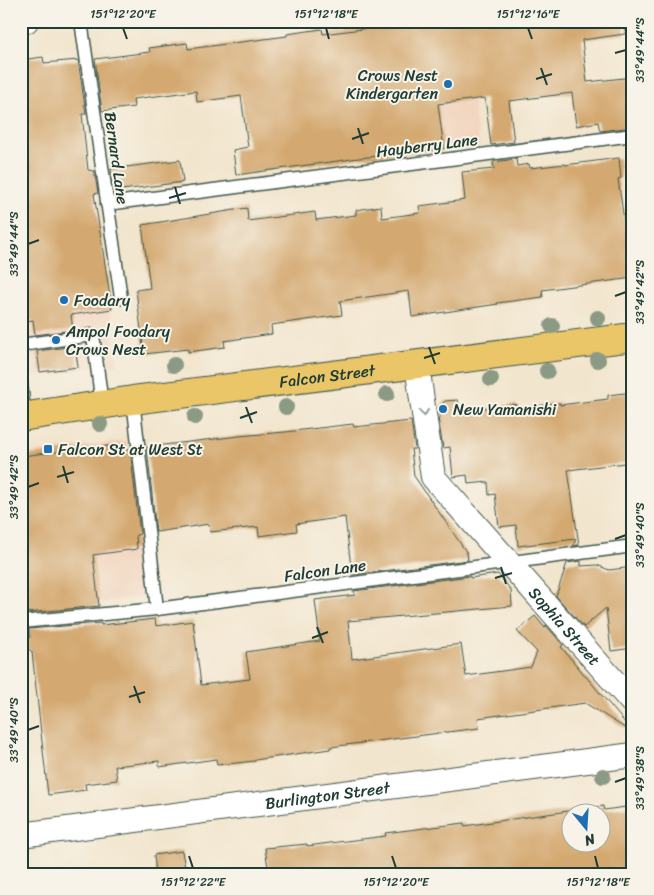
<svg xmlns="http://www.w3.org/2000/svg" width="654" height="895" font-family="Sriracha,sans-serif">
  <rect width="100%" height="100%" fill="#f7f3e8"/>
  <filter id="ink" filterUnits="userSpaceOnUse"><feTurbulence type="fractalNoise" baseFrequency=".02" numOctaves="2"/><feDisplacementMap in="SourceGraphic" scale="10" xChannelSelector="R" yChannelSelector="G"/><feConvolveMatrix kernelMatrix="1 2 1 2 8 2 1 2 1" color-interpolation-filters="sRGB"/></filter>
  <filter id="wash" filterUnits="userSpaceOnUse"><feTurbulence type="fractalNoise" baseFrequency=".0096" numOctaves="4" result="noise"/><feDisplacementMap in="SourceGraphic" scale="20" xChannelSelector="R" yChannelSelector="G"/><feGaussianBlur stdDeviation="1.12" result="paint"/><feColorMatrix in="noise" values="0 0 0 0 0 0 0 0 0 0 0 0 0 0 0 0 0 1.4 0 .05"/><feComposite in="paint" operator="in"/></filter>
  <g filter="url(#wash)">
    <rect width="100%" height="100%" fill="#f2e5cd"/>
    <!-- built -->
    <g fill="#f2d4be">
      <polygon points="417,21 463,21 479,146 433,152"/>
      <polygon points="105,274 117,365 21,378 21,286"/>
      <polygon points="127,440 147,596 21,613 21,454"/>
    </g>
    <g id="blocks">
      <!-- building -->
      <g fill="#d4a971" fill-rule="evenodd">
        <polygon points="425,21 624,21 625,34 582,40 587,82 633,77 633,127 600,131 598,122 576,126 572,93 509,101 514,142 491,145 485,98 438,104 444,149 359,158 236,175 233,150 248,147 241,96 197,102 196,91 133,99 134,107 102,111 95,59 150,52 149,48 187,43 188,49 287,36 287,34 322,29 323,34"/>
        <polygon points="43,57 44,63 78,60 86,114 82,114 88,170 94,171 98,193 94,194 112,309 71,315 73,330 35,335 33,320 21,322 21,60"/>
        <polygon points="619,158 621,178 618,179 624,220 633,219 633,278 542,290 543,297 497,303 498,304 412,317 409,291 340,301 342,315 271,325 272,334 224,341 225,347 188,352 188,349 144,354 136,290 150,288 142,225 247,208 248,221 315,212 316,220 356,215 356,210 381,206 382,218 420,213 419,206 465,200 462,172 494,169 493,162 516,159 517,166 529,164 530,168 565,164 565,165"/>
        <polygon points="180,160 183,182 114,191 111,169"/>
        <polygon points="75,346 78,367 40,372 37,351"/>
        <polygon points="633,392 633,462 568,470 579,545 573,546 576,539 518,546 516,525 499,527 495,494 489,495 488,482 468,484 467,475 453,477 450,447 443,448 438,418 440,418 439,407 445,401 458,400 460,411 516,404 516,409 560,403 560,405 608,399 608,395"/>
        <polygon points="411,421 415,449 411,449 414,476 467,553 468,560 352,575 345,517 296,524 297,531 259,536 258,527 210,532 209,524 156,532 147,447 239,436 285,432 353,424 354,427"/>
        <polygon points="125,444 126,449 130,449 140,534 136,535 137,549 93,555 99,606 26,613 25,608 21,608 21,456"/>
        <polygon points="581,561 581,566 597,565 609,570 633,567 633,648 611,651 606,608 584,627 556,596 567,563"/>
        <polygon points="498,574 511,590 512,606 348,621 352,659 461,644 466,676 531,667 537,652 517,631 535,616 545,628 546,625 563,645 561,647 627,725 625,728 585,703 478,718 479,728 330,747 330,749 255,760 255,761 217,765 216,759 159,767 159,761 115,766 117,780 85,784 86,790 48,795 32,652 22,643 30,637 29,629 101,623 101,625 155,619 156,626 193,621 201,685 250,679 246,652 320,641 315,600 355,595 354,591 470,576 470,578"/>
        <path d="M603 806 604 810 633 806V874H269L265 848 307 844V846L330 843 386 836 385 833 464 823V826ZM572 812H602V842H572Z"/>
        <polygon points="182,851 186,874 156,874 154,855"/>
      </g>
    </g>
  </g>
  <g filter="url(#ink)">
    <use href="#blocks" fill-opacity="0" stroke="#3f564b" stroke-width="1"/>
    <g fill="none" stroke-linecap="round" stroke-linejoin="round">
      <!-- lane casing -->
      <g stroke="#3f564b" stroke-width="15">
        <g id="lane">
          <polyline points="81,21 121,298"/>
          <polyline points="107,204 633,135"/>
          <polyline points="21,345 93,335 102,405"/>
          <polyline points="21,385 25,417"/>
          <polyline points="133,400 157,609"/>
          <polyline points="21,622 157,609 633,546"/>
        </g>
      </g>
      <!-- street casing -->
      <g stroke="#3f564b" stroke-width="26">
        <g id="street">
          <polyline points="21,22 26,21"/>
          <path id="s1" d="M417 365 433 477 633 703"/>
          <path id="s2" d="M21 835 633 755"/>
        </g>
      </g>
      <!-- primary casing -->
      <g stroke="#3f564b" stroke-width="30">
        <g id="primary">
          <path id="s3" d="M21 417 133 400 633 337"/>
        </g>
      </g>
      <!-- lane -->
      <use href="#lane" stroke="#fff" stroke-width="12"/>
      <!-- street -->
      <use href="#street" stroke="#fff" stroke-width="24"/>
      <!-- primary -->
      <use href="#primary" stroke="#eac669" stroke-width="28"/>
    </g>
    <!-- trees -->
    <g fill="#8b9a84">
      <circle cx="598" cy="318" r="8"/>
      <circle cx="552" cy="326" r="8"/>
      <circle cx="598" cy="360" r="8"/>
      <circle cx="174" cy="365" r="8"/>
      <circle cx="547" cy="371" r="8"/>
      <circle cx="491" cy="379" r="8"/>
      <circle cx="387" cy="394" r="8"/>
      <circle cx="286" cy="407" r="8"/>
      <circle cx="195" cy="417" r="8"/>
      <circle cx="100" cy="424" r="8"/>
      <circle cx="603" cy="776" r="8"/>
    </g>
    <!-- one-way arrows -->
    <defs><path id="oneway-chevron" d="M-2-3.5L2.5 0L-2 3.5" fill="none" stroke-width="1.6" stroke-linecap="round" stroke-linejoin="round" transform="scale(1.25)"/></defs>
    <use stroke="#8f9e9a" href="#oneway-chevron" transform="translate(424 413) rotate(82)"/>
  </g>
  <!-- ticks -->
  <path fill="none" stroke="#1f3d34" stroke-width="2" d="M123 28 127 39M326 28 329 39M528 28 532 39M615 53 626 50M541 68 547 85M536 79 552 74M358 128 363 144M352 139 369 133M175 187 180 204M169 198 186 193M28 244 39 240M615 296 626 292M429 347 435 364M424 358 440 353M246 407 252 423M240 418 257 412M63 466 68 483M57 477 74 472M28 487 39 483M615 539 626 535M501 567 506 584M495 578 512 573M317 627 323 643M312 638 328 632M134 686 140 703M129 697 145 692M28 730 39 726M615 782 626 778M189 856 193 868M392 856 396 868M595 856 598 868"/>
  <!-- markers -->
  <g fill="#1f6fb2" stroke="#f7f3e8" stroke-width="2">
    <circle cx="448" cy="84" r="5"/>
    <circle cx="64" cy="300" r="5"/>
    <circle cx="56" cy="340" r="5"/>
    <circle cx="443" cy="409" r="5"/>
    <rect x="43" y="444" width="10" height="10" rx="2.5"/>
  </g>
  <g text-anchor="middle" stroke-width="4" stroke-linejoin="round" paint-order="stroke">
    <!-- poi labels -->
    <g font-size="16" fill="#1f3d34" stroke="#f7f3e8" text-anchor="start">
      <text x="438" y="81" text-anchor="end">Crows Nest<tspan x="438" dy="18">Kindergarten</tspan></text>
      <text x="74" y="306">Foodary</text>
      <text x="66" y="337">Ampol Foodary<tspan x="66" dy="18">Crows Nest</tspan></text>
      <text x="453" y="415">New Yamanishi</text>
      <text x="58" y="455">Falcon St at West St</text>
    </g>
    <!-- street labels -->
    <g font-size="16" fill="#1f3d34" stroke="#f7f3e8">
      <text transform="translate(427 145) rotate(-7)" y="6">Hayberry Lane</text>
      <text transform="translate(117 158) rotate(82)" y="6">Bernard Lane</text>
      <text dy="6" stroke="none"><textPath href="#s3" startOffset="309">Falcon Street</textPath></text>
      <text transform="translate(325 570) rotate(-8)" y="6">Falcon Lane</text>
      <text dy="6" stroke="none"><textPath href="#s1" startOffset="312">Sophia Street</textPath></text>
      <text dy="6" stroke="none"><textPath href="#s2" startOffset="309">Burlington Street</textPath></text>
    </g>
  </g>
  <!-- margin -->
  <rect width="654" height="895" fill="none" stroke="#f7f3e8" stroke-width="55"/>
  <!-- north arrow -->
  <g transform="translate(586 828) rotate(162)"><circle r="24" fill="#f7f3e8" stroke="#a1aaa0"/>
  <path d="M0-4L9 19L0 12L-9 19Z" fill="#1f6fb2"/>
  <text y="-8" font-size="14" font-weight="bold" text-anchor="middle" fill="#1f3d34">N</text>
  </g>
  <rect x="28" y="28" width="598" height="840" fill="none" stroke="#1f3d34" stroke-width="2"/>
  <g font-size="12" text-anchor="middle" fill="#1f3d34">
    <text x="123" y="18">151°12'20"E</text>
    <text x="326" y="18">151°12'18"E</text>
    <text x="528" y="18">151°12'16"E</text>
    <text transform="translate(640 50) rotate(-90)" y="4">33°49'44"S</text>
    <text transform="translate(14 244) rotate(-90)" y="4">33°49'44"S</text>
    <text transform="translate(640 292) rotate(-90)" y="4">33°49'42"S</text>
    <text transform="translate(14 487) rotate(-90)" y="4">33°49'42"S</text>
    <text transform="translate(640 535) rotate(-90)" y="4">33°49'40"S</text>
    <text transform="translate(14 730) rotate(-90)" y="4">33°49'40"S</text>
    <text transform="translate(640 778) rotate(-90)" y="4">33°49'38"S</text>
    <text x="193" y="886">151°12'22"E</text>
    <text x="396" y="886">151°12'20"E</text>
    <text x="598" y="886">151°12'18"E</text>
  </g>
</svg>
